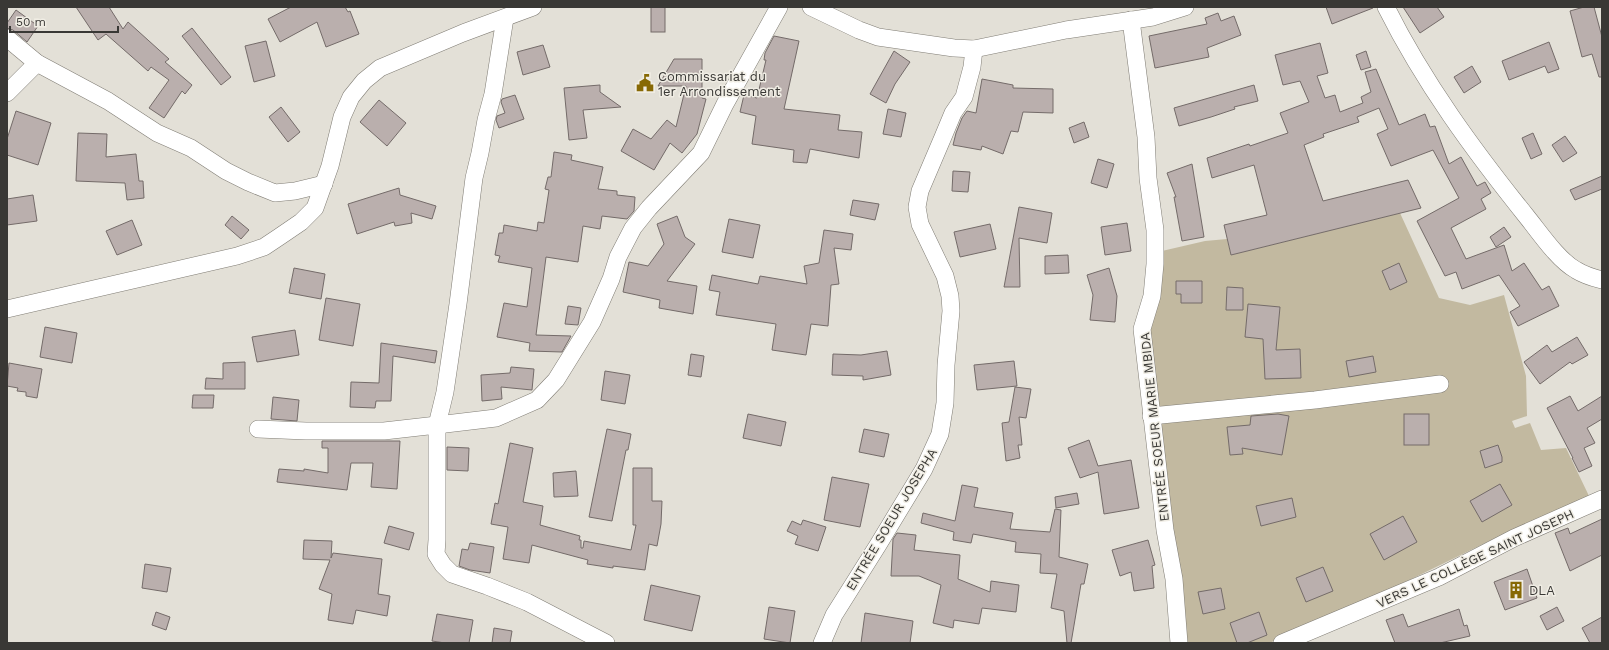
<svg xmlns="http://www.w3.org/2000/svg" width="1609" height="650" font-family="'Work Sans',sans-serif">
  <rect width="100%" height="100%" fill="#e3e0d7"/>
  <!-- green -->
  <polygon fill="#c2b9a0" points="1400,213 1439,298 1470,305 1504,295 1526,376 1527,416 1512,421 1515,428 1530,423 1541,450 1566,448 1589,496 1516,528 1352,608 1303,625 1270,643 1177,643 1143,330 1149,254 1205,241 1227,239 1231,255"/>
  <!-- building -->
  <g fill="#baafad" stroke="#746b69">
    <polygon points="76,7 109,7 123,29 128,22 169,59 165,62 192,85 185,94 182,91 164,118 149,108 169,80 151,67 148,71 106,34 98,40"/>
    <polygon points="291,7 345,7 348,12 350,11 359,34 326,47 317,22 280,42 268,19"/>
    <rect x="651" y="7" width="14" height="25"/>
    <polygon points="1326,7 1373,7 1373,8 1332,24"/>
    <polygon points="1403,7 1437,7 1444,17 1420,33"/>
    <polygon points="1584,7 1594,7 1602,37 1602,77 1599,77 1592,54 1582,57 1570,11"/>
    <polygon points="16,10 38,26 27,42 13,30 7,28 7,23"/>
    <polygon points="1218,13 1221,21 1234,16 1241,35 1207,48 1209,57 1155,68 1149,36 1207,24 1205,18"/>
    <polygon points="192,28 231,77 221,85 182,36"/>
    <polygon points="774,36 799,41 784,109 840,115 838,130 862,132 859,158 810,149 807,163 793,162 794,150 752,144 756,116 740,112 744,95 757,98 766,60 764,60 765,53"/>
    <polygon points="266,41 275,76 254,82 245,46"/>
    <polygon points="1549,42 1559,69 1548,73 1545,66 1509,80 1502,61"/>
    <polygon points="1320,43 1328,73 1317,76 1325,98 1335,95 1340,112 1363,103 1361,97 1371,92 1365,72 1376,69 1399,125 1425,114 1430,127 1435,126 1449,164 1461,157 1477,186 1485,182 1491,193 1481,199 1486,209 1451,228 1466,259 1504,245 1512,271 1524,263 1542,290 1549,286 1559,306 1518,326 1510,312 1520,306 1499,275 1462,289 1456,272 1445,276 1417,221 1459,198 1433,150 1391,166 1377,134 1388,129 1379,108 1357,117 1359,122 1323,134 1324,137 1304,145 1323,201 1408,180 1421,208 1231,255 1224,225 1267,215 1254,165 1212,178 1207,158 1249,144 1250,146 1288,133 1280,113 1309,102 1300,81 1283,85 1275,55"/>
    <polygon points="543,45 550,67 523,75 517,52"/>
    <polygon points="894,51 910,62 895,84 886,103 870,94"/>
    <polygon points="1366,51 1371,67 1361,70 1356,55"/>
    <polygon points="674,59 702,59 702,98 706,99 697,134 682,153 670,143 654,170 621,151 633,129 651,139 667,120 676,127 686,86 658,86"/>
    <polygon points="1472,66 1481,82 1464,93 1454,77"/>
    <polygon points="982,79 1013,85 1013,88 1053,89 1053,113 1023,112 1018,132 1011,131 1003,154 982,146 981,150 953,145 956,133 962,118 967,111 976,113"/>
    <polygon points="600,85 600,92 621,107 583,110 587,138 569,140 564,88"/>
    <polygon points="1254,85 1258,101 1234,107 1235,109 1211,117 1179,126 1174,108"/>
    <polygon points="515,95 524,119 499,128 496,120 497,116 505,113 501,102 502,99"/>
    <polygon points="379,100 406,123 387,146 360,122"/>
    <polygon points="281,107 300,132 288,142 269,117"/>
    <polygon points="888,109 906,113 901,137 883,134"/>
    <polygon points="16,111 51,123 38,165 7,155 7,139"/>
    <polygon points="1084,122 1089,137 1074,143 1069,128"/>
    <polygon points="78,133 107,134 106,157 136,154 139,181 143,181 144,198 127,200 125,183 76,181"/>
    <polygon points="1533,133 1542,154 1531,159 1522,138"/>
    <polygon points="1565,136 1577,153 1563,162 1552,145"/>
    <polygon points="554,152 572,155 571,160 603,167 598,189 617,191 617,195 635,197 634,211 627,219 602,216 600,229 583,226 578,262 546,257 536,335 571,336 562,352 529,351 530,343 497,337 504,303 527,307 532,268 498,262 500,256 495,255 499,233 503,233 504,225 537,231 538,222 544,223 549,190 545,189 548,177 551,177"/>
    <polygon points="1098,159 1114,164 1107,188 1091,183"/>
    <polygon points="1192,164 1204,237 1182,241 1174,197 1176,197 1167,173"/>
    <polygon points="953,171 970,172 968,192 952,191"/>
    <polygon points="1602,176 1602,189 1575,200 1570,190"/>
    <polygon points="399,188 400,195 436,206 432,219 411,213 412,223 395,226 394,222 357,234 348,204"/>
    <polygon points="33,195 37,221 7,225 7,199"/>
    <polygon points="853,200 879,204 875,220 850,215"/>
    <polygon points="1019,207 1052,213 1047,243 1019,238 1020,287 1004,287"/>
    <polygon points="232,216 249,230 241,239 225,225"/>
    <polygon points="677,216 685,237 695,244 667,281 697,286 693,314 659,308 660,300 623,292 629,262 648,266 664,244 657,224"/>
    <polygon points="729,219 760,225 753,258 722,252"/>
    <polygon points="132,220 142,245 117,255 106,231"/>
    <polygon points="1127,223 1131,251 1105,255 1101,227"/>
    <polygon points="990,224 996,249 960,257 954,232"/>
    <polygon points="1504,227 1511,237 1496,247 1490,237"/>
    <polygon points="824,230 853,234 851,250 834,248 839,284 831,285 828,326 811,324 806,355 772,350 776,324 716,315 720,292 709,290 712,275 758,284 760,276 807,284 804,266 819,263"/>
    <polygon points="1068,255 1069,273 1045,274 1045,256"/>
    <polygon points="1399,263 1407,282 1390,290 1382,271"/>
    <polygon points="294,268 325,274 321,299 289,293"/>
    <polygon points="1109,268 1117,296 1115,322 1090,320 1093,295 1087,275"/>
    <polygon points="1176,281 1202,281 1202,303 1181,303 1181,294 1176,294"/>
    <polygon points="1227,287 1243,288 1243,310 1226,310"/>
    <polygon points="326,298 360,304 353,346 319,340"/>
    <polygon points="1248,304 1280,307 1276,350 1300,349 1301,378 1265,379 1263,339 1245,337"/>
    <polygon points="568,306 581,308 578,325 565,324"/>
    <polygon points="45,327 77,333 72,363 40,357"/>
    <polygon points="295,330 299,355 257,362 252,337"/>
    <polygon points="1577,337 1588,355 1572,364 1570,362 1540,384 1524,362 1547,345 1552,352"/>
    <polygon points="381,343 437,351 435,363 393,356 391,401 376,401 375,408 350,407 351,382 379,383"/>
    <polygon points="887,351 891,375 863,380 863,376 832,375 833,354 861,355"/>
    <polygon points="691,354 704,356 701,377 688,375"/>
    <polygon points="1373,356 1376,372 1349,377 1346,361"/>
    <polygon points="1014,361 1017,386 977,390 974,365"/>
    <polygon points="245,362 245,389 205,389 206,378 223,379 223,363"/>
    <polygon points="9,363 42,369 37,398 26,396 26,392 17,391 18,388 7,386"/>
    <polygon points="511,367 534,369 532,390 501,387 502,399 482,401 481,375 510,373"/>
    <polygon points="605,371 630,375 625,404 601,400"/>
    <polygon points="1015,387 1031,389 1026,418 1019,417 1022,445 1018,445 1020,458 1006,461 1002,423 1009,422"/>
    <polygon points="193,395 214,395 213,408 192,408"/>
    <polygon points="1570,396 1578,411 1602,396 1602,419 1587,428 1595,443 1584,448 1592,466 1579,472 1572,458 1573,458 1547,408"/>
    <polygon points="273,397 299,400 297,421 271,419"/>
    <polygon points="748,414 786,422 781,446 743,438"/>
    <polygon points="1278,414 1289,416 1282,455 1242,448 1243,454 1230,455 1227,427 1250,425 1251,416"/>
    <rect x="1404" y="414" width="25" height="31"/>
    <polygon points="607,429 631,434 628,450 626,450 612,521 589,517"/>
    <polygon points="864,429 889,434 884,457 859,452"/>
    <polygon points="1089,440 1098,466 1131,460 1139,508 1104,514 1098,472 1080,478 1068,448"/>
    <polygon points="322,441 400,441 397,489 371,487 373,463 351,463 347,490 277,482 279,469 304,471 304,469 328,473 328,448 322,448"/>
    <polygon points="510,443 533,448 523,502 543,506 540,525 580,536 579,540 581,540 581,548 583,548 584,541 631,550 636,525 633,525 633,468 652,468 652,501 662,501 661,524 657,546 649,544 645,570 613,566 613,568 587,564 588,560 532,545 529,563 503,559 508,527 491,524 495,503 498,504"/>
    <polygon points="1498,445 1502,457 1502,462 1485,468 1480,451"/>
    <polygon points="447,447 469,448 468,471 447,470"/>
    <polygon points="576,471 578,496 554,497 553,473"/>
    <polygon points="832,477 869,484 860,527 824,520"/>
    <polygon points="1500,484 1512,505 1482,522 1470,501"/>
    <polygon points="962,485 978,488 974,507 1013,513 1010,529 1050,532 1055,509 1061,510 1059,557 1088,564 1084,584 1081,584 1071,643 1067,643 1064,611 1051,608 1057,574 1040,573 1041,554 1015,552 1016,542 973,534 971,543 953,540 954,532 921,523 923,513 955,521"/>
    <polygon points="1077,493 1079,504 1056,508 1055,497"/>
    <polygon points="1292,498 1296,517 1261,526 1256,506"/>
    <polygon points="1403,516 1417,542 1384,560 1370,534"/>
    <polygon points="1602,519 1602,555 1570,571 1555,533 1568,528 1570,534"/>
    <polygon points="803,520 826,527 818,551 795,544 798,536 787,531 792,521 801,525"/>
    <polygon points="389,526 414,533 409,550 384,543"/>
    <polygon points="897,533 916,535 914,550 960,555 958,579 990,592 991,581 1019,585 1016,612 982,608 979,624 954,620 953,628 933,623 941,585 919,576 891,576 893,539"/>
    <polygon points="304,540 332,541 331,558 333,553 382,559 378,594 390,596 387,616 356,610 353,624 328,620 332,594 319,589 330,560 303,559"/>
    <polygon points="1148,540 1155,565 1152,566 1154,588 1134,591 1131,572 1120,576 1112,550"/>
    <polygon points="470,543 494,547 490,573 470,570 459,566 462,549 468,550"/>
    <polygon points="145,564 171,568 167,592 142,588"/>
    <polygon points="1323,567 1333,591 1306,602 1296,578"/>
    <polygon points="1527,569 1537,598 1505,610 1494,582"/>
    <polygon points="651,585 700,596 692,631 644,620"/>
    <polygon points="1221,588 1225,609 1203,614 1198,592"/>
    <polygon points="769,607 795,611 790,643 764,639"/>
    <polygon points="1557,607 1564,621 1547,630 1540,616"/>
    <polygon points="1459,609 1464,626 1467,625 1470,636 1440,643 1395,643 1386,620 1403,614 1408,627"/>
    <polygon points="156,612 170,617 166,630 152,625"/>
    <polygon points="1259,612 1267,635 1247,643 1237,643 1230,623"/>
    <polygon points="865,613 913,621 910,643 861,643"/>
    <polygon points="437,614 473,620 469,643 445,643 432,641"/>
    <polygon points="1602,617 1602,643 1590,643 1582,628"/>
    <polygon points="494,628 512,631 510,643 492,643"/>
  </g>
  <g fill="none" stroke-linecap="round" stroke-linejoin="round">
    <!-- minor casing -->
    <g stroke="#807d75" stroke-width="18">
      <g id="minor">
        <polyline points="811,7 859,30 878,37 954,48 974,49 1066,30 1153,17 1185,7"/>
        <path d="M1386 7C1424 83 1474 151 1527 217 1540 233 1558 260 1576 270 1584 275 1594 278 1602 280"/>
        <polyline points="505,18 493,94 486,120 480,153 474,178 458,304 445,392 437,425 437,540 436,554 443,565 452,574 487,586 527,602 606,643"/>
        <polyline points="1131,20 1146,137 1148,178 1155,230 1155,264 1152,296 1142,329 1165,530 1174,579 1179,643"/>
        <polyline points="7,38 37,63 108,101 157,133 191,148 226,171 248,182 275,193 295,191 324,184"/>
        <polyline points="7,93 37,63"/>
        <polyline points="7,309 237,256 264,247 279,237 301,222 315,208 330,166 342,117 351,97 364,81 380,68 463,33 533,7"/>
        <polyline points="1151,416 1315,400 1440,384"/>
        <polyline points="258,429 306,431 384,431 437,425 496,418 537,400 556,380 592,322 611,279 618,257 633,228 649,208 701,153 725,104 779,7"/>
        <polyline points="822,643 834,615 878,545 924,469 940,434 945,403 946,365 951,311 950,296 945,276 920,224 917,207 920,191 943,137 953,113 964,97 972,67 974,49"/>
        <polyline points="1282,643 1439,577 1514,538 1602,499"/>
      </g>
    </g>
    <!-- minor -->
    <use href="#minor" stroke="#fff" stroke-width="17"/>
  </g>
  <!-- icons -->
  <defs>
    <g id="civic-bare" transform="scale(1.38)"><path d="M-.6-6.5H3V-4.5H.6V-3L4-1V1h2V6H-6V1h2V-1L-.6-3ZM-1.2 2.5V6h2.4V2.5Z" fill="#876904" stroke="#f0ede4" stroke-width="2.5" paint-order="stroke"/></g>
    <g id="building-bare" transform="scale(1.38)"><path d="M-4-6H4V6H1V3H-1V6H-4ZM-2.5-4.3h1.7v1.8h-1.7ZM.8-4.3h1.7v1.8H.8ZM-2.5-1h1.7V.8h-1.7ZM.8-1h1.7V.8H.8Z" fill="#876904" stroke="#f0ede4" stroke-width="2.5" paint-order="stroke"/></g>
  </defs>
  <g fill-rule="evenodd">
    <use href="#civic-bare" x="645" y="83"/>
    <use href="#building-bare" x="1516" y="590"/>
  </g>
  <g text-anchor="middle" stroke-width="3" stroke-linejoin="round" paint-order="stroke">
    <!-- poi labels -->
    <g font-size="13" fill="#393835" stroke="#f0ede4" text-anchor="start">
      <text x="658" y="81">Commissariat du<tspan x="658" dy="15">1er Arrondissement</tspan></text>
      <text x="1529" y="595">DLA</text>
    </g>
    <!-- street labels -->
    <g font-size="13" fill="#393835" stroke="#f0ede4">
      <text transform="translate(1154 427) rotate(-96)" y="5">ENTRÉE SOEUR MARIE MBIDA</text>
      <text transform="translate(891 519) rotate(-59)" y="5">ENTRÉE SOEUR JOSEPHA</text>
      <text transform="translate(1475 558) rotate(-25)" y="5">VERS LE COLLÈGE SAINT JOSEPH</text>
    </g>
  </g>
  <!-- border -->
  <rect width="1609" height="650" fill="none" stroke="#393835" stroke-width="16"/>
  <!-- scale -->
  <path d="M10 26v6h108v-6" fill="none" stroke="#393835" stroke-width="2"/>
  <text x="16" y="26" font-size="12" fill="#393835" stroke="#f0ede4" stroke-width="3" paint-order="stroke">50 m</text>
</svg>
